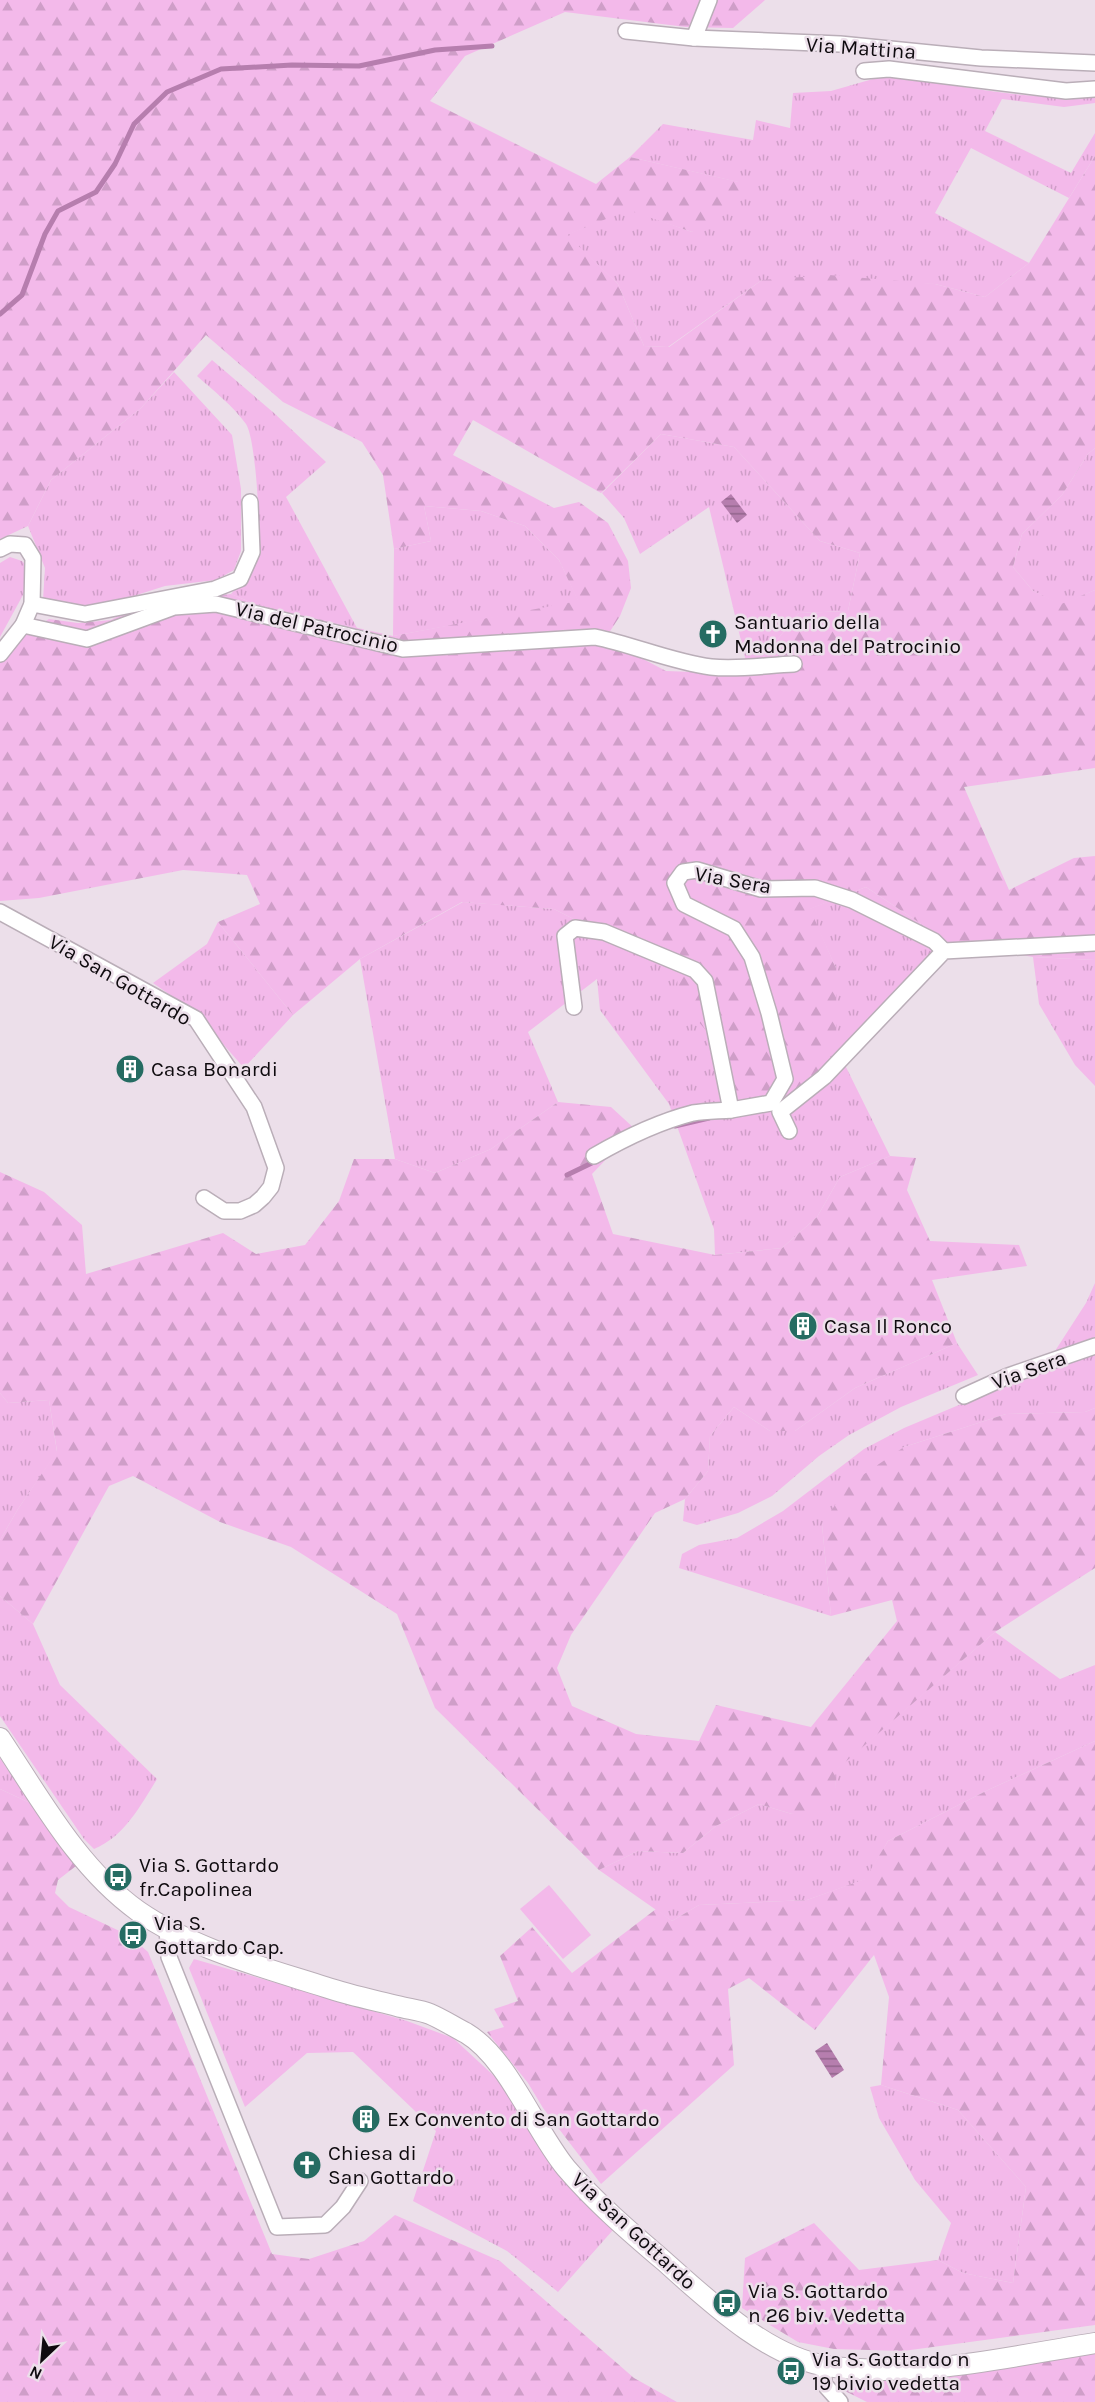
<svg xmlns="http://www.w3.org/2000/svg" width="1095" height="2402" font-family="Karla,sans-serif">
  <defs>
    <pattern id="grass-tufts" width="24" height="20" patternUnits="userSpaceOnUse" patternTransform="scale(1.5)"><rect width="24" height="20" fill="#f3b9ea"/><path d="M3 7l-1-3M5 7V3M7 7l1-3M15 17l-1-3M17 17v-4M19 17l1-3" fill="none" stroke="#cf9ec8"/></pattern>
    <pattern id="forest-firs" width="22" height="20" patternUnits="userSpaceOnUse" patternTransform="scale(1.5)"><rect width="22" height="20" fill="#f3b9ea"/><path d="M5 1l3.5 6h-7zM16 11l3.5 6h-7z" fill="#cf9ec8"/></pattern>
    <pattern id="water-rules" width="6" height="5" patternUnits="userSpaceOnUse" patternTransform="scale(1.5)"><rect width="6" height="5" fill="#b67eae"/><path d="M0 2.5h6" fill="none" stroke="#92658c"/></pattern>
  </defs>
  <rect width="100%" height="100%" fill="#ecdfea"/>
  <!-- grass -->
  <g fill="url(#grass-tufts)">
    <path d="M887 75C952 84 1030 102 1095 96V103L1064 107 1002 99 985 131 1071 173 1095 133V156L1069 198 971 148 935 213 1029 263 985 297 935 284 762 280 668 347 644 346 618 284 566 235 628 209 692 232 738 182 630 157 663 124 753 140 756 120 790 128 793 93 831 91Z"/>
    <path d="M212 360 274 413 326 462 286 497 357 628 257 605 231 594C242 582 255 568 258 552 261 532 256 439 246 424 233 406 214 391 197 376Z"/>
    <polygon points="174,372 232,435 241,489 241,551 234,570 216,580 165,586 96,608 43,600 45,568 28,526 51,480 141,408"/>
    <polygon points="661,434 734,447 820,541 860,553 848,611 799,613 749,674 709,507 640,554 624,518 602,493"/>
    <polygon points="1095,448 1095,590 1061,605 1033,591 1013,567 1022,534 1062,495 1088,454"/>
    <polygon points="424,506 481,511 525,526 559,560 579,602 393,636 394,549 431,541"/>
    <polygon points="10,557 22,561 30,570 29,584 0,637 0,563"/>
    <polygon points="866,887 948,942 843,1061 890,1156 840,1177 817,1217 782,1248 715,1255 714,1229 669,1104 600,1010 597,979 528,1032 558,1102 491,1149 435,1173 395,1159 360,959 463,902 554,909 677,972 836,968 809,909"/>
    <polygon points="218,922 293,1015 244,1068 196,1013 153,983 207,944"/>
    <polygon points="1033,957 1095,960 1095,1086 1075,1065 1039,1004"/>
    <polygon points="1095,1283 1095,1337 1055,1351 1086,1303"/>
    <polygon points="957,1343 978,1375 901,1407 849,1435 819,1456 772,1496 738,1513 697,1525 683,1521 685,1499 708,1471 710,1436 734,1407 770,1431 795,1431 855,1388"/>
    <polygon points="1095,1353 1095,1408 1085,1412 1006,1414 904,1447 822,1525 831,1616 679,1568 682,1554 699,1545 737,1538 783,1511 864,1449 904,1428 1026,1377"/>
    <polygon points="0,1393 8,1403 49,1400 57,1452 18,1509 0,1540"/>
    <path d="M0 1596 33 1624 60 1685 157 1779C141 1805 124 1837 94 1849L84 1839 0 1716Z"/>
    <polygon points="995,1632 1060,1679 1095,1665 1095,1741 988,1790 888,1841 866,1879 807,1900 699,1905 672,1921 599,1870 638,1851 683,1853 716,1826 759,1804 792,1814 836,1787 834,1771"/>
    <polygon points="0,1758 30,1803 0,1789"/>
    <polygon points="194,1959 407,2021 453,2038 505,2086 583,2200 613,2230 558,2292 507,2251 413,2201 436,2131 353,2052 307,2053 245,2107 189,1968"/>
    <polygon points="881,2085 958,2110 1026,2187 1013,2283 963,2273 938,2260 951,2223 915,2180 879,2118 870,2087"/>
  </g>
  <!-- forest -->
  <g fill="url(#forest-firs)" fill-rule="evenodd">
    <path d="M0 0H765L733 28 686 27 565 12 465 56 430 101 596 184 630 157 739 182V204L692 232 628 210 567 235 618 284 644 346 669 347 762 280 829 275 935 284 985 297 1029 263 1095 156V448L1088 454 1062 495 1022 534 1013 567 1033 591 1061 604 1095 590V768L964 787 1009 890 1074 858 1095 856V960L1033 957 948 942 866 887 810 909 836 968V1030L818 1071 774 1112 732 1108 716 1042 678 998 677 972 554 909 462 902 360 959 293 1015 218 922 260 904 247 875 183 870 39 898 0 901V659L21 636 49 619 78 623 111 620 141 604 231 594 257 605 393 636 578 601 559 560 525 526 481 511 424 506 431 541 394 549 383 475 362 442 283 402 206 335 141 408 51 480 28 526 0 539ZM473 420 601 493 661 434 734 447 820 541 860 553 848 611 799 613 749 674 666 671 605 639 620 616 631 588 628 561 608 523 579 502 554 508 453 455Z"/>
    <polygon points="558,1102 611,1107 635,1129 592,1174 613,1234 715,1255 782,1248 817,1217 840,1177 890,1156 916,1158 907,1190 930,1241 1019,1245 1027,1266 932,1280 957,1343 855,1388 795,1431 770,1431 734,1407 710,1436 708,1471 685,1499 655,1513 571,1635 557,1668 572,1706 636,1734 699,1741 716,1705 811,1727 897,1621 892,1600 831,1616 822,1525 848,1485 904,1447 1006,1414 1085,1412 1095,1408 1095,1568 995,1632 835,1771 836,1787 826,1807 792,1814 759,1804 716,1826 683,1853 638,1851 599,1870 435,1708 397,1614 291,1547 220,1522 133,1476 109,1486 33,1624 0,1596 0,1540 18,1509 57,1451 49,1400 8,1403 0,1393 0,1172 44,1192 82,1225 86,1274 223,1233 256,1254 305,1245 339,1201 354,1159 395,1159 435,1173 491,1149"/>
    <polygon points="1095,1741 1095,2325 903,2351 834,2349 798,2342 742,2308 745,2258 814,2223 859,2270 938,2260 963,2273 1013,2283 1026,2187 958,2110 881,2085 889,1997 874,1955 815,2030 749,1978 728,1989 734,2065 601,2184 543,2108 528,2083 487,2032 504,2027 494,2009 518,2001 500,1956 532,1927 572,1973 656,1909 672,1921 699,1905 807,1900 865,1879 888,1841 988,1790"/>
    <polygon points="0,1789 30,1803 76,1866 58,1880 55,1893 69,1907 130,1936 148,1952 272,2254 309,2259 364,2241 395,2215 500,2261 634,2378 677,2402 0,2402"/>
    <path d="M1095 2353V2402H867L845 2391 844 2387 847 2382C866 2379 884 2382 903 2381 967 2377 1032 2363 1095 2353Z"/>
  </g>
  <!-- pitch -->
  <polygon fill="#f3b9ea" points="549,1885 591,1935 563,1959 520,1909"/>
  <!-- water -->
  <g fill="url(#water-rules)">
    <polygon points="731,494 747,515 737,523 721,502"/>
    <polygon points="827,2043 844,2070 832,2078 815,2051"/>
  </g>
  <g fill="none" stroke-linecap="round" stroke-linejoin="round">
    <!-- stream -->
    <g stroke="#b67eae" stroke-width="5">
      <polyline points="0,314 22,295 45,234 58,211 96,192 115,164 134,124 167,92 221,69 292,65 359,66 435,50 492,46"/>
      <polyline points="675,1126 709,1118"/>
      <polyline points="567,1175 598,1160"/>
    </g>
    <!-- minor casing -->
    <g stroke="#baaeb8" stroke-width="18">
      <g id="minor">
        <polyline points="626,31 694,38 840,44 981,58 1095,63"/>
        <polyline points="694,38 709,0"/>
        <polyline points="864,71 889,69 1066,91 1095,89"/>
        <polyline points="0,549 10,544 25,545 33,558 32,604 23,625 0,654"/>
        <polyline points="32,604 85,614 215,589 240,579 252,552 250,502"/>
        <path d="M23 625 87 639 174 607 216 604 403 649 595 637C634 645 672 662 711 667 738 670 768 665 794 664"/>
        <polyline points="0,912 196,1019 254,1107 276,1168 271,1187 263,1197 254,1205 240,1211 224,1211 204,1198"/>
        <polyline points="574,1007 565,936 575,928 604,932 695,970 705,981 731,1110 771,1103 785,1079 769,1013 752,957 734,929 684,904 675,883 683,872 697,870 761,889 815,888 852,900 934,941 944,951"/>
        <polyline points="789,1131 780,1112 824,1077 944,951 1095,943"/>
        <path d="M594 1156C625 1138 658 1122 693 1113 705 1111 719 1111 731 1110"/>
        <polyline points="964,1396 1008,1376 1095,1346"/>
        <polyline points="167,1929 169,1957 277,2227 325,2225 343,2207 360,2181"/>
        <polyline points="824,2365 824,2384 840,2402"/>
      </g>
    </g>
    <!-- tertiary casing -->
    <g stroke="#baaeb8" stroke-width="22">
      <path id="tertiary" d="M0 1738C40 1798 78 1868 138 1911 193 1949 262 1967 325 1987 349 1995 373 2000 397 2006 408 2009 420 2010 430 2014 442 2019 454 2027 466 2033 508 2058 534 2129 566 2168 595 2202 630 2232 664 2261 708 2300 767 2357 827 2366 916 2379 1007 2357 1095 2343"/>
    </g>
    <!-- minor -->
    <use href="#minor" stroke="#fff" stroke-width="15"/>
    <!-- tertiary -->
    <use href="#tertiary" stroke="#fff" stroke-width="20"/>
  </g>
  <!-- icons -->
  <defs>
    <g id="church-disc" transform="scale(1.5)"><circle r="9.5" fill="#256c62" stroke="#ecdfea"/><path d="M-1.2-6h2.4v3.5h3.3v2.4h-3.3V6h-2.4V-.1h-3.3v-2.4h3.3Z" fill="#fff"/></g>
    <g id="building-disc" transform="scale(1.5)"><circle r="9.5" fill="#256c62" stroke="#ecdfea"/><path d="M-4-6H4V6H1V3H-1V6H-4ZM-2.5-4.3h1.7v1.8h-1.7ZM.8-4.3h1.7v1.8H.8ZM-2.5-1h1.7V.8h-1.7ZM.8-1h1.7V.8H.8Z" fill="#fff"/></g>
    <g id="bus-disc" transform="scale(1.5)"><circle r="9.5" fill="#256c62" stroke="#ecdfea"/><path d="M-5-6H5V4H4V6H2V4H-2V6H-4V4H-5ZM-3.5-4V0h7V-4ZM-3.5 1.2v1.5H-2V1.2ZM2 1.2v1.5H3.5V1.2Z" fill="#fff"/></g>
  </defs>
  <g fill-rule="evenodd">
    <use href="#church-disc" x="713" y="634"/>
    <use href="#building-disc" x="130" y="1069"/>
    <use href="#building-disc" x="803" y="1326"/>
    <use href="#bus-disc" x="118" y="1877"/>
    <use href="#bus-disc" x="133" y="1935"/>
    <use href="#building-disc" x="366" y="2119"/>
    <use href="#church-disc" x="307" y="2165"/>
    <use href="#bus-disc" x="727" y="2303"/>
    <use href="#bus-disc" x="791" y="2371"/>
  </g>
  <g text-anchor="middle" stroke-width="5" stroke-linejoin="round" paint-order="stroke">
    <!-- street labels -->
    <g font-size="21" fill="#0e0a0e" stroke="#ecdfea">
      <text transform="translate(861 48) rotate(4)" y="7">Via Mattina</text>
      <text transform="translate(317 627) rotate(13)" y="7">Via del Patrocinio</text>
      <text transform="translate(733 880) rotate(10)" y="7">Via Sera</text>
      <text transform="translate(120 980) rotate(30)" y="7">Via San Gottardo</text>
      <text transform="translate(1029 1370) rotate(-20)" y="7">Via Sera</text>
      <text transform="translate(634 2231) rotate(43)" y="7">Via San Gottardo</text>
    </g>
    <!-- poi labels -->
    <g font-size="21" fill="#0e0a0e" stroke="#ecdfea" text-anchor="start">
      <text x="734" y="629">Santuario della<tspan x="734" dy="24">Madonna del Patrocinio</tspan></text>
      <text x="151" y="1076">Casa Bonardi</text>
      <text x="824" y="1333">Casa Il Ronco</text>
      <text x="139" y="1872">Via S. Gottardo<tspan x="139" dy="24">fr.Capolinea</tspan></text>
      <text x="154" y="1930">Via S.<tspan x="154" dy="24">Gottardo Cap.</tspan></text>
      <text x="387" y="2126">Ex Convento di San Gottardo</text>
      <text x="328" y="2160">Chiesa di<tspan x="328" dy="24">San Gottardo</tspan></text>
      <text x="748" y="2298">Via S. Gottardo<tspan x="748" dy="24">n 26 biv. Vedetta</tspan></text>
      <text x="812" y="2366">Via S. Gottardo n<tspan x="812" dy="24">19 bivio vedetta</tspan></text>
    </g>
  </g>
  <!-- north arrow -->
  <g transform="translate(42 2360) rotate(206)" stroke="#ecdfea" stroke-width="4.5" paint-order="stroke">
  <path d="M0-4.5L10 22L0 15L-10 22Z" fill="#0e0a0e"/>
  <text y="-9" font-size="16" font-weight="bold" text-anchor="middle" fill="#0e0a0e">N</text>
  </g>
</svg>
